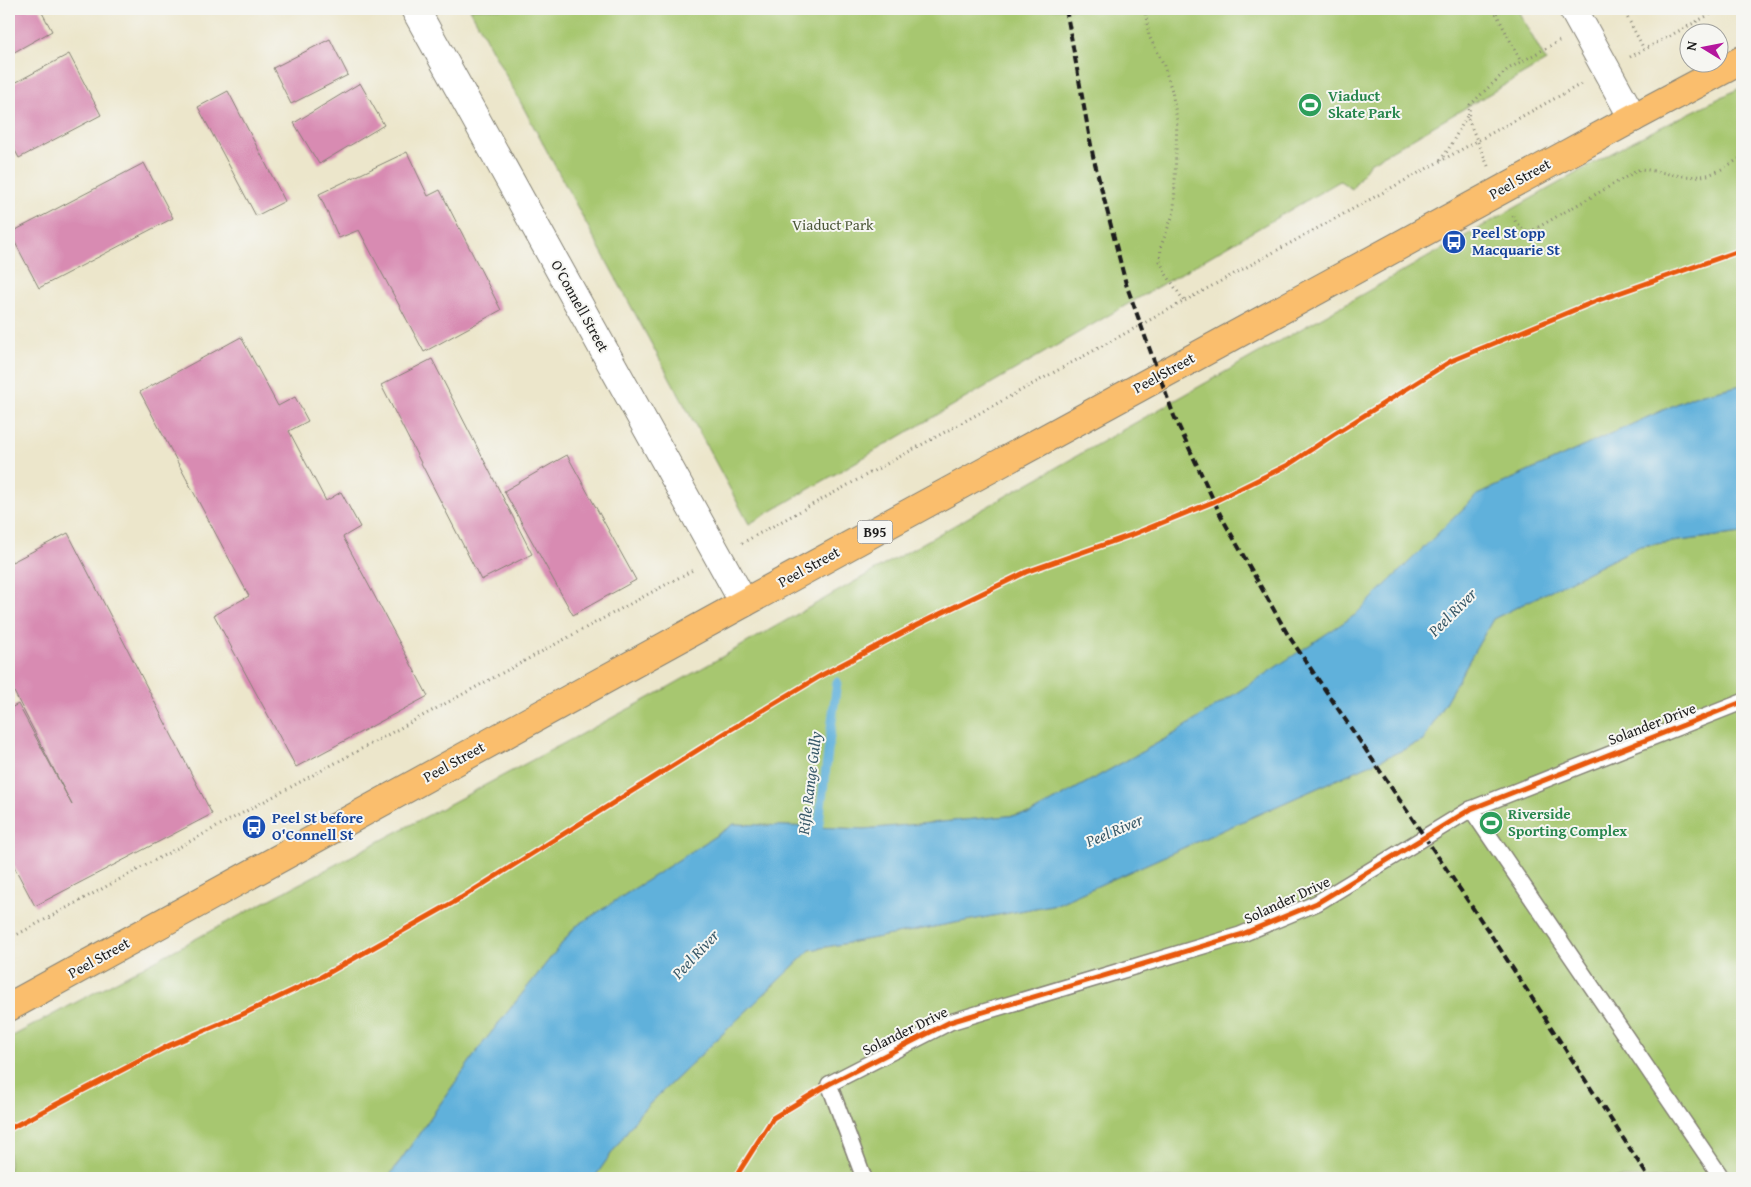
<svg xmlns="http://www.w3.org/2000/svg" width="1751" height="1187" font-family="'Gentium Book Plus',serif">
  <rect width="100%" height="100%" fill="#f6f6f2"/>
  <filter id="ink" filterUnits="userSpaceOnUse"><feTurbulence type="fractalNoise" baseFrequency=".02" numOctaves="2"/><feDisplacementMap in="SourceGraphic" scale="10" xChannelSelector="R" yChannelSelector="G"/><feConvolveMatrix kernelMatrix="1 2 1 2 8 2 1 2 1" color-interpolation-filters="sRGB"/></filter>
  <filter id="wash" filterUnits="userSpaceOnUse"><feTurbulence type="fractalNoise" baseFrequency=".0096" numOctaves="4" result="noise"/><feDisplacementMap in="SourceGraphic" scale="20" xChannelSelector="R" yChannelSelector="G"/><feGaussianBlur stdDeviation="1.12" result="paint"/><feColorMatrix in="noise" values="0 0 0 0 0 0 0 0 0 0 0 0 0 0 0 0 0 1.4 0 .05"/><feComposite in="paint" operator="in"/></filter>
  <g filter="url(#wash)">
    <rect width="100%" height="100%" fill="#ece6cb"/>
    <!-- green -->
    <g fill="#a7c770" stroke="#627246">
      <polygon points="470,9 1517,9 1546,61 1370,163 1352,189 1340,181 749,524"/>
      <polygon points="1742,87 1742,385 1694,396 1477,495 1356,615 1174,734 1030,814 864,829 734,824 575,927 483,1043 388,1178 9,1178 9,1038 651,697 1633,141"/>
      <polygon points="1742,533 1742,1178 594,1178 640,1113 810,950 1057,904 1423,741 1493,619 1640,546"/>
    </g>
    <!-- water -->
    <polygon fill="#60b1db" stroke="#3e667c" points="1742,385 1742,533 1640,546 1493,619 1423,741 1057,904 810,950 640,1113 594,1178 388,1178 483,1043 575,927 734,824 864,829 1030,814 1174,734 1355,615 1477,495 1694,396"/>
    <g fill="none" stroke-linecap="round" stroke-linejoin="round">
      <!-- stream -->
      <polyline stroke="#60b1db" stroke-width="9" points="817,838 837,682"/>
    </g>
    <g id="blocks">
      <!-- building -->
      <g fill="#d88bb2">
        <polygon points="9,9 40,9 52,31 9,55"/>
        <polygon points="330,39 348,75 291,104 273,68"/>
        <polygon points="69,54 101,115 19,158 9,139 9,86"/>
        <polygon points="360,83 384,125 319,164 294,123"/>
        <polygon points="228,91 285,201 256,216 198,107"/>
        <polygon points="407,152 428,196 440,190 501,310 424,352 359,230 339,238 319,194"/>
        <polygon points="144,163 173,218 39,288 10,233"/>
        <polygon points="241,337 278,406 295,397 308,421 289,431 326,501 341,492 360,527 343,537 428,696 296,767 214,615 249,596 140,392"/>
        <polygon points="432,359 532,554 481,580 381,385"/>
        <polygon points="567,455 636,580 573,615 504,491"/>
        <polygon points="68,533 212,814 35,906 9,857 9,709 18,704 72,805 9,682 9,556 12,562"/>
      </g>
    </g>
  </g>
  <g filter="url(#ink)">
    <use href="#blocks" fill-opacity="0" stroke="#848174" stroke-width="1"/>
    <g fill="none" stroke-linecap="round" stroke-linejoin="round">
      <!-- lane casing -->
      <g stroke="#848174" stroke-width="18">
        <g id="lane">
          <polyline points="1471,809 1722,1178"/>
          <polyline points="864,1178 829,1084 950,1022 1240,935 1317,903 1471,809 1742,702"/>
        </g>
      </g>
      <!-- street casing -->
      <g stroke="#848174" stroke-width="30">
        <g id="street">
          <polyline points="415,9 744,603"/>
          <polyline points="1573,9 1633,118"/>
        </g>
      </g>
      <!-- primary casing -->
      <g stroke="#848174" stroke-width="30">
        <polyline id="primary" points="9,1007 744,603 1633,118 1742,60"/>
      </g>
      <!-- path -->
      <g stroke="#848174" stroke-width="3" stroke-dasharray="1 4" stroke-linecap="butt">
        <polyline points="1145,9 1149,36 1163,63 1172,91 1177,120 1174,212 1161,246 1160,261 1166,274 1184,301"/>
        <polyline points="1494,9 1521,62"/>
        <polyline points="1623,9 1644,49"/>
        <polyline points="1608,13 1617,9"/>
        <polyline points="1630,57 1720,9"/>
        <polyline points="1440,160 1448,150 1468,114"/>
        <polyline points="1488,166 1468,119 1470,105 1508,69 1559,41"/>
        <path d="M1513 216 1516 223 1528 233 1640 169C1662 171 1685 180 1707 175 1719 172 1732 163 1742 157"/>
        <polyline points="742,543 1583,83"/>
        <polyline points="9,939 693,570"/>
      </g>
      <!-- lane -->
      <use href="#lane" stroke="#fff" stroke-width="15"/>
      <!-- street -->
      <use href="#street" stroke="#fff" stroke-width="28"/>
      <!-- primary -->
      <use href="#primary" stroke="#fabe6d" stroke-width="28"/>
      <!-- rail -->
      <polyline stroke="#1c1c1c" stroke-width="4" stroke-dasharray="8 4" stroke-linecap="butt" points="1066,9 1093,156 1126,284 1174,416 1221,516 1288,635 1491,935 1649,1178"/>
      <!-- cycleway casing -->
      <g stroke="#f6f6f2" stroke-width="8">
        <g id="cycleway">
          <polyline points="9,1129 170,1045 241,1015 321,977 461,898 725,733 822,675 917,625 1026,572 1134,534 1213,502 1288,465 1333,435 1451,361 1596,301 1742,250"/>
          <polyline points="735,1178 773,1118 829,1084 950,1022 1240,935 1317,903 1471,809 1742,702"/>
        </g>
      </g>
      <!-- cycleway -->
      <use href="#cycleway" stroke="#e8590c" stroke-width="5"/>
    </g>
  </g>
  <!-- icons -->
  <defs>
    <g id="stadium-disc" transform="scale(1.25)"><circle r="9.5" fill="#2e9e5b" stroke="#f6f6f2"/><path d="M0-5a6.5 5 0 1 0 0 10a6.5 5 0 1 0 0-10ZM-3.5-1.8h7v3.6h-7Z" fill="#fff"/></g>
    <g id="bus-disc" transform="scale(1.25)"><circle r="9.5" fill="#1a4fb4" stroke="#f6f6f2"/><path d="M-5-6H5V4H4V6H2V4H-2V6H-4V4H-5ZM-3.5-4V0h7V-4ZM-3.5 1.2v1.5H-2V1.2ZM2 1.2v1.5H3.5V1.2Z" fill="#fff"/></g>
  </defs>
  <g fill-rule="evenodd">
    <use href="#stadium-disc" x="1310" y="105"/>
    <use href="#bus-disc" x="1454" y="242"/>
    <use href="#stadium-disc" x="1491" y="823"/>
    <use href="#bus-disc" x="254" y="827"/>
  </g>
  <g text-anchor="middle" stroke-width="4" stroke-linejoin="round" paint-order="stroke">
    <!-- shield labels -->
    <rect fill="#f6f6f2" stroke="#5d5d5c" stroke-width="1" x="857.5" y="520.5" width="35" height="23" rx="4"/>
    <g font-size="14" font-weight="bold" fill="#1c1c1c">
      <text x="875" y="537">B95</text>
    </g>
    <!-- leisure labels -->
    <g font-size="15" font-weight="bold" fill="#27864d" stroke="#f6f6f2" text-anchor="start">
      <text x="1328" y="101">Viaduct<tspan x="1328" dy="17">Skate Park</tspan></text>
      <text x="1508" y="819">Riverside<tspan x="1508" dy="17">Sporting Complex</tspan></text>
    </g>
    <!-- street labels -->
    <g font-size="15" fill="#1c1c1c" stroke="#f6f6f2">
      <text transform="translate(1520 179) rotate(-29)" y="5">Peel Street</text>
      <text transform="translate(580 306) rotate(61)" y="5">O'Connell Street</text>
      <text transform="translate(1164 373) rotate(-29)" y="5">Peel Street</text>
      <text transform="translate(809 567) rotate(-29)" y="5">Peel Street</text>
      <text transform="translate(1652 724) rotate(-21)" y="5">Solander Drive</text>
      <text transform="translate(454 762) rotate(-29)" y="5">Peel Street</text>
      <text transform="translate(1287 900) rotate(-25)" y="5">Solander Drive</text>
      <text transform="translate(99 958) rotate(-29)" y="5">Peel Street</text>
      <text transform="translate(905 1031) rotate(-26)" y="5">Solander Drive</text>
    </g>
    <!-- park labels -->
    <g font-size="15" fill="#4d5839" stroke="#f6f6f2">
      <text x="833" y="230">Viaduct Park</text>
    </g>
    <!-- transit labels -->
    <g font-size="15" font-weight="bold" fill="#164399" stroke="#f6f6f2" text-anchor="start">
      <text x="1472" y="238">Peel St opp<tspan x="1472" dy="17">Macquarie St</tspan></text>
      <text x="272" y="823">Peel St before<tspan x="272" dy="17">O'Connell St</tspan></text>
    </g>
    <!-- water labels -->
    <g font-size="16" font-style="italic" fill="#375868" stroke="#f6f6f2">
      <text transform="translate(1452 612) rotate(-45)" y="6">Peel River</text>
      <text transform="translate(809 783) rotate(-83)" y="6">Rifle Range Gully</text>
      <text transform="translate(1114 830) rotate(-23)" y="6">Peel River</text>
      <text transform="translate(695 954) rotate(-47)" y="6">Peel River</text>
    </g>
  </g>
  <!-- margin -->
  <rect width="1751" height="1187" fill="none" stroke="#f6f6f2" stroke-width="30"/>
  <!-- north arrow -->
  <g transform="translate(1704 48) rotate(280)"><circle r="24" fill="#f6f6f2" stroke="#9f9f9c"/>
  <path d="M0-4L9 19L0 12L-9 19Z" fill="#b5179e"/>
  <text y="-8" font-size="14" font-weight="bold" text-anchor="middle" fill="#1c1c1c">N</text>
  </g>
</svg>
